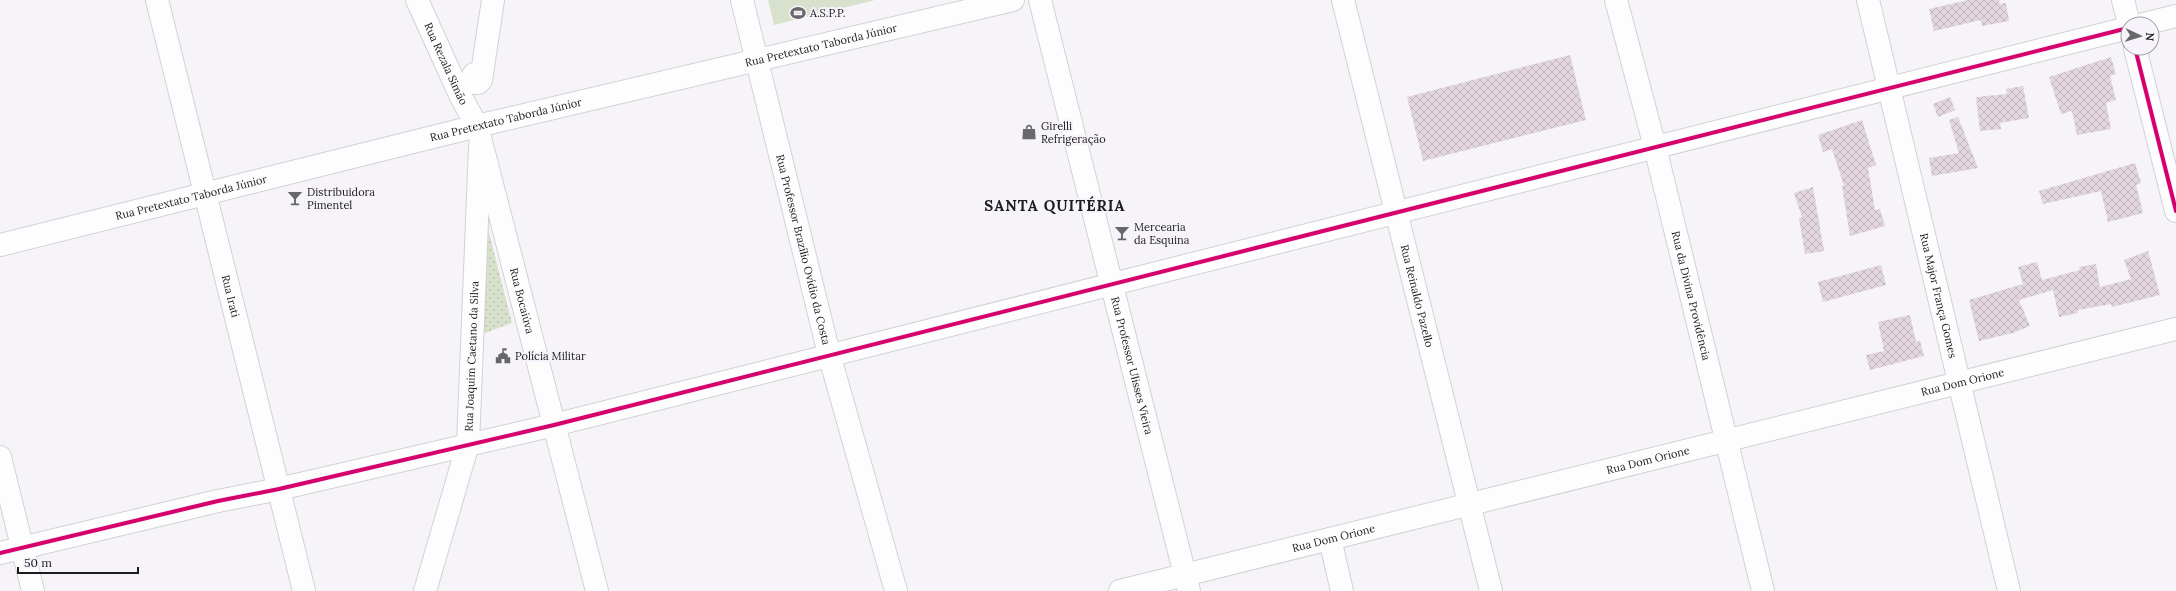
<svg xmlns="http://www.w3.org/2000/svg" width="2176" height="591" font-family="Lora,serif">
  <defs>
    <pattern id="park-dots" width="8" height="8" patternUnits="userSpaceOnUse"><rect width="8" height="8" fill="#d7e1cb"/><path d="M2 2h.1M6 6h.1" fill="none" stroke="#b8c0ae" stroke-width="1.8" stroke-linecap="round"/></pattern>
    <pattern id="building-cross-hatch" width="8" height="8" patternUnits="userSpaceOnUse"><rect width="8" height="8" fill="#e3d6dd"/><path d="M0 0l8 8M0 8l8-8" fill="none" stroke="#c2b7bd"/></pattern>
  </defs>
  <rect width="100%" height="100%" fill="#f6f4f9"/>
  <!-- park -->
  <polygon fill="url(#park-dots)" points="485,217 512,323 477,336"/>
  <!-- pitch -->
  <polygon fill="#d7e1cb" points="768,0 875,0 774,25"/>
  <!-- building -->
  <g fill="url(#building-cross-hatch)">
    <polygon points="1968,0 1999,0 2000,4 2006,3 2009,21 1982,26 1981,20 1934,31 1929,9"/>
    <polygon points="1570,55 1586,120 1423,161 1407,97"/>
    <polygon points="2111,57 2116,74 2110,76 2116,100 2106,103 2111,129 2077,135 2072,111 2061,114 2049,77"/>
    <polygon points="2023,86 2029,118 2000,123 2001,129 1980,131 1976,97 2007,94 2006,89"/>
    <polygon points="1950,97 1955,110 1938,117 1933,104"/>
    <polygon points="1958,117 1978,168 1932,176 1929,158 1959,153 1949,120"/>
    <polygon points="1862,120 1876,165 1868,168 1875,210 1880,209 1885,226 1850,236 1842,186 1844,186 1832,149 1823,152 1818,135"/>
    <polygon points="2135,163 2141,183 2136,185 2143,213 2108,222 2101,191 2043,204 2039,191"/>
    <polygon points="1813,187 1824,251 1805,254 1799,218 1802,217 1794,193"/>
    <polygon points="2148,251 2160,295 2112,307 2111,304 2078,310 2078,313 2059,317 2053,290 2019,300 2030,326 2013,333 1979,341 1969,300 2023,284 2018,267 2037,262 2042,280 2080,270 2079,267 2096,264 2100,287 2131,279 2124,260"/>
    <polygon points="1881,265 1886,285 1823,302 1818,282"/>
    <polygon points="1910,315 1916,342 1920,341 1924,356 1870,370 1866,355 1884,351 1878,322"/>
  </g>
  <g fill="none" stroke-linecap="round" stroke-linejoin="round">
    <!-- minor casing -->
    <g stroke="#d2d1d5" stroke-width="24">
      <g id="minor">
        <path id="s1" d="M157 0 304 591"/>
        <path id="s2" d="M742 0 829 354 896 591"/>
        <path id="s3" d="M1040 0 1189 591"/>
        <path id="s4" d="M1343 0 1491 591"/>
        <path id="s5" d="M1616 0 1655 147 1763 591"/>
        <polyline points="2123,0 2129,24"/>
        <polyline points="2144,24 2176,16"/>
        <polyline points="2135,48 2176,211"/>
        <polyline points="481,74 474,74 472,78 474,83 478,83 481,80 493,0"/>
        <path id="s6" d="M0 245 477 126 1013 0"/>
        <polyline points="0,457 33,591"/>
        <polyline points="1330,539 1342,591"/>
        <polyline points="0,553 218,501 279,489 554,425 2128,28"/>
        <path id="s7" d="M425 591 468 444 480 147"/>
        <path id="s8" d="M1120 591 2176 329"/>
      </g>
    </g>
    <!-- major casing -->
    <g stroke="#d2d1d5" stroke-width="24">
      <g id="major">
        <path id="s9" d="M417 0 461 97 477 126 597 591"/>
        <path id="s10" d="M1868 0 2009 591"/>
      </g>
    </g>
    <!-- minor -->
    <use href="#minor" stroke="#fefdfe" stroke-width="22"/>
    <!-- major -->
    <use href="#major" stroke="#fefdfe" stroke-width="22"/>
    <!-- cycleway casing -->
    <g stroke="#f6f3fa" stroke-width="6">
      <g id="cycleway">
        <polyline points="2135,48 2176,211"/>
        <polyline points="0,553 218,501 279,489 554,425 2128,28"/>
      </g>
    </g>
    <!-- cycleway -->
    <use href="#cycleway" stroke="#d6006c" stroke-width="4"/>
  </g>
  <!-- icons -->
  <defs>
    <g id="stadium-bare" transform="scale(1.2)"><path d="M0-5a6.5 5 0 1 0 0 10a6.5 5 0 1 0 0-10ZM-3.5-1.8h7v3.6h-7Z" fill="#68676b" stroke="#f6f3fa" stroke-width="2.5" paint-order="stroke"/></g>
    <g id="shop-bare" transform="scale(1.2)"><path d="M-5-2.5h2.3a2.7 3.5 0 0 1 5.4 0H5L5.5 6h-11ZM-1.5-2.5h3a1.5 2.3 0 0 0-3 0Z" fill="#68676b" stroke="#f6f3fa" stroke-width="2.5" paint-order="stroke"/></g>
    <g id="bar-bare" transform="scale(1.2)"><path d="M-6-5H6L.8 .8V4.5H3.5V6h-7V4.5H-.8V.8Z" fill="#68676b" stroke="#f6f3fa" stroke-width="2.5" paint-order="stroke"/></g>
    <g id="civic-bare" transform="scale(1.2)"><path d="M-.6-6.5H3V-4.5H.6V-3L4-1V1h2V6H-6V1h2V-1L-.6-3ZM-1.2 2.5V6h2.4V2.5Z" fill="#68676b" stroke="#f6f3fa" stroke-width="2.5" paint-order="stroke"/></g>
  </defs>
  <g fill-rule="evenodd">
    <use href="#stadium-bare" x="798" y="13"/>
    <use href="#shop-bare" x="1029" y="132"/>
    <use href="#bar-bare" x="295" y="198"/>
    <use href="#bar-bare" x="1122" y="233"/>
    <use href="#civic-bare" x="503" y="356"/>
  </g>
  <g text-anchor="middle" stroke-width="4" stroke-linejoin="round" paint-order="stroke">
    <!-- poi labels -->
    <g font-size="11" fill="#1c1b1e" stroke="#f6f3fa" text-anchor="start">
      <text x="810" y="17">A.S.P.P.</text>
      <text x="1041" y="130">Girelli<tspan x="1041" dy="13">Refrigeração</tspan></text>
      <text x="307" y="196">Distribuidora<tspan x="307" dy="13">Pimentel</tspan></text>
      <text x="1134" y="231">Mercearia<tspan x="1134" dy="13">da Esquina</tspan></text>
      <text x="515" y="360">Polícia Militar</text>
    </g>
    <!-- street labels -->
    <g font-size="11" fill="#1c1b1e" stroke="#f6f3fa">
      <text dy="4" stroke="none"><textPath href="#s6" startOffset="845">Rua Pretextato Taborda Júnior</textPath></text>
      <text dy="4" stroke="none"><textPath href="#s9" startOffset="70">Rua Rezala Simão</textPath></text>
      <text dy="4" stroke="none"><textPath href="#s6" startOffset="521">Rua Pretextato Taborda Júnior</textPath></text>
      <text dy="4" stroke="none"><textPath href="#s6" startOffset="197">Rua Pretextato Taborda Júnior</textPath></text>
      <text dy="4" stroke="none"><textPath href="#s2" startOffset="257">Rua Professor Brazílio Ovídio da Costa</textPath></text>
      <text dy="4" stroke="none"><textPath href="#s5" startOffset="305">Rua da Divina Providência</textPath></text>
      <text dy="4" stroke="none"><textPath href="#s1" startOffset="305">Rua Irati</textPath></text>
      <text dy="4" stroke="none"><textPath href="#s4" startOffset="305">Rua Reinaldo Pazello</textPath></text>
      <text dy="4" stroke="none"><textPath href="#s10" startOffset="304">Rua Major França Gomes</textPath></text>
      <text dy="4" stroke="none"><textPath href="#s9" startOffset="320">Rua Bocaiúva</textPath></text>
      <text dy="4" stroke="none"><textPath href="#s7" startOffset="241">Rua Joaquim Caetano da Silva</textPath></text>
      <text dy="4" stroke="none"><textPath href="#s3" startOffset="377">Rua Professor Ulisses Vieira</textPath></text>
      <text dy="4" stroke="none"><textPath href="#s8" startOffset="868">Rua Dom Orione</textPath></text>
      <text dy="4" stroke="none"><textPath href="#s8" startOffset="544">Rua Dom Orione</textPath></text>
      <text dy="4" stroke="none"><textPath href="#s8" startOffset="220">Rua Dom Orione</textPath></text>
    </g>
    <!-- district labels -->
    <g font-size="15" font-weight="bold" letter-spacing="1" fill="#1c1b1e" stroke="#f6f3fa">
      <text x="1055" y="211">SANTA QUITÉRIA</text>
    </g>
  </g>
  <!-- north arrow -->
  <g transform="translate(2140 36) rotate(94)"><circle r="19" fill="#f6f3fa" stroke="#9f9da2"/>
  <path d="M0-3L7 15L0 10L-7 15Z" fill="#68676b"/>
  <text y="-6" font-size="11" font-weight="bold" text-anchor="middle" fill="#1c1b1e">N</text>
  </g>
  <!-- scale -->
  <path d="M18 567v6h120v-6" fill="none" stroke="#1c1b1e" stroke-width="2"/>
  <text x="24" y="567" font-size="12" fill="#1c1b1e" stroke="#f6f3fa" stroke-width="3" paint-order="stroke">50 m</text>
</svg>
